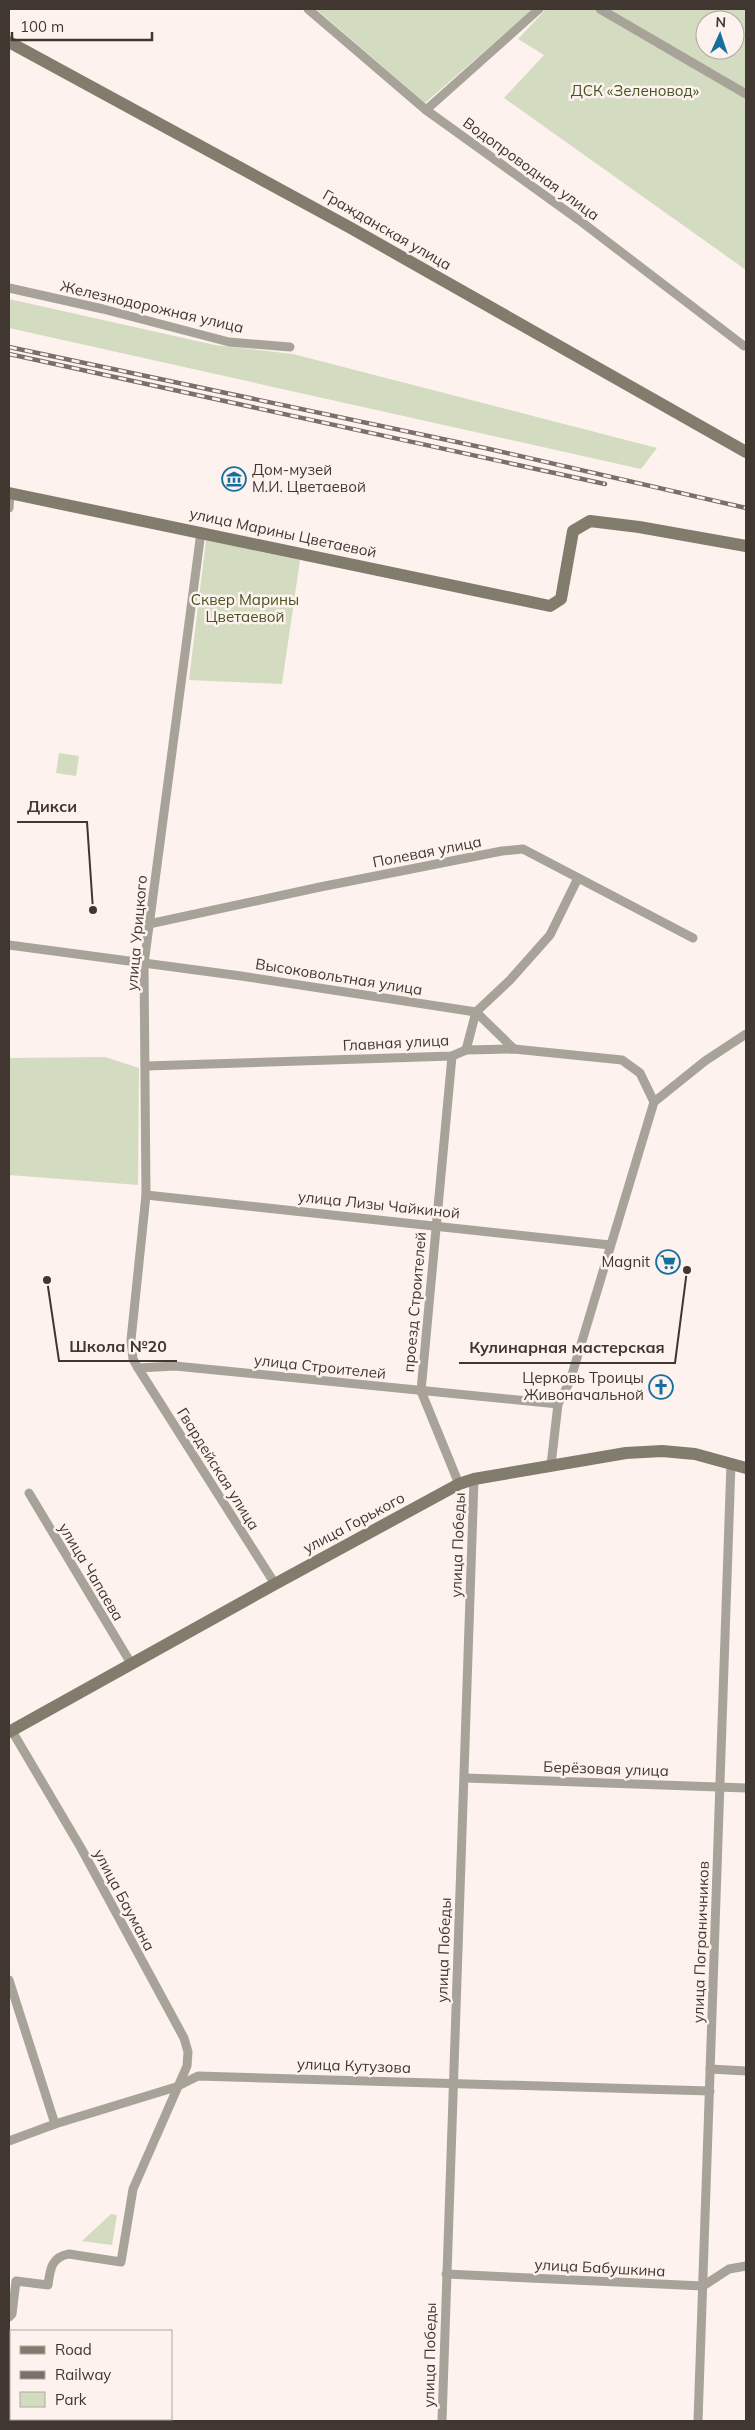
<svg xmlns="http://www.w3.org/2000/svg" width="755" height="2430" font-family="Mulish,sans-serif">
  <rect width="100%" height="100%" fill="#fdf2ed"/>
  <!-- green -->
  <g fill="#d3dcc1" fill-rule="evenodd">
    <polygon points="316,9 533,9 425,103"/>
    <path d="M546 9H746V270L504 98 544 55 518 39ZM705 20H735V50H705Z"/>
    <polygon points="9,299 215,345 293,354 657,448 641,469 9,328"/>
    <polygon points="206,540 300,560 282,684 189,680"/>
    <polygon points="59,753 79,756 76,776 56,773"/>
    <polygon points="105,1057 139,1068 138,1185 9,1175 9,1058"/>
    <polygon points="111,2214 117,2215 112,2245 82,2241"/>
  </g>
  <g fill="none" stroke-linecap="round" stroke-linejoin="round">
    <!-- street -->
    <g stroke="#a7a399" stroke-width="9">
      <polyline points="308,9 426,110 579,220 744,346"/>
      <polyline points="600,9 746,94"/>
      <polyline points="426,110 539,9"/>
      <polyline points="9,288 103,309 229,342 290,347"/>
      <polyline points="9,508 10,493"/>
      <polyline points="201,532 144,964 146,1195 131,1340 133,1359 138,1368 275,1584"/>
      <polyline points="149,924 320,887 502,851 523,849 693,938"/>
      <polyline points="9,945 241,976 476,1012 514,1049"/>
      <polyline points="466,1050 476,1012 510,980 550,935 578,878"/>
      <polyline points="452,1056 421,1391 459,1484"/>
      <polyline points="146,1066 452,1056 466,1050 514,1049 622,1060 640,1073 654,1102"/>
      <polyline points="146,1195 610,1245"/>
      <polyline points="138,1368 175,1366 558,1404"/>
      <polyline points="551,1465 558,1404 570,1381 654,1102 705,1061 746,1034"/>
      <polyline points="29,1493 132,1665"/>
      <polyline points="465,1778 746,1788"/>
      <polyline points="9,1980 55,2124"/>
      <polyline points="710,2069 746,2071"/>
      <polyline points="9,2141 55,2124 176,2087 198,2076 710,2091"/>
      <polyline points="446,2274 703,2286 729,2269 746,2266"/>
      <path d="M9 2317 12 2314 16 2281 48 2285C50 2270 51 2257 69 2254L121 2262 133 2189 187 2066 188 2052 184 2038 81 1848 12 1731"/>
      <polyline points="9,2379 11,2379"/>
      <polyline points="68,2419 68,2421"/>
      <polyline points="442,2421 474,1479"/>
      <polyline points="698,2421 731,1463"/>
    </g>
    <!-- secondary -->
    <g stroke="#827c6d" stroke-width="12">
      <polyline points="9,42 349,227 746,452"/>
      <polyline points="9,493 550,606 561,599 573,531 590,521 639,527 746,546"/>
      <polyline points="9,1732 275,1584 459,1484 474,1479 626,1453 662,1451 695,1454 746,1468"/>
    </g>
    <!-- rail casing -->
    <g stroke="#7a706b" stroke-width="4.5">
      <g id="rail">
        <polyline points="9,347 485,448 746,508"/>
        <polyline points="9,354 605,484"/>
      </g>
    </g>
    <!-- rail -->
    <use href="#rail" stroke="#fdf2ed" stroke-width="2.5" stroke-dasharray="8" stroke-linecap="butt"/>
  </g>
  <!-- icons -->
  <defs>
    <g id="museum-ring" transform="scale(1.25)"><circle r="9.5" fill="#fdf2ed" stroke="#15709f" stroke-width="1.5"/><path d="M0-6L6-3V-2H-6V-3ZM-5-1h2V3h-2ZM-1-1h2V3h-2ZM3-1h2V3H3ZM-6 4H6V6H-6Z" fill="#15709f"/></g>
    <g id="supermarket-ring" transform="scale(1.25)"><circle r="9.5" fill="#fdf2ed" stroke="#15709f" stroke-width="1.5"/><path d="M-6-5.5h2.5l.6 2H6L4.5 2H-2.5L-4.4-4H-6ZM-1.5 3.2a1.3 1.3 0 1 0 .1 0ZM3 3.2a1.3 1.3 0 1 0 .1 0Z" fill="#15709f"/></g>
    <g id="church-ring" transform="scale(1.25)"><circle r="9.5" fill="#fdf2ed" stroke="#15709f" stroke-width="1.5"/><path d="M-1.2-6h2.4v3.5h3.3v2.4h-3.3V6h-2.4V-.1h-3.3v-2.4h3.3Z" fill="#15709f"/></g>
  </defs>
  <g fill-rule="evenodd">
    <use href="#museum-ring" x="234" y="479"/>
    <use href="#supermarket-ring" x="668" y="1262"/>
    <use href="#church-ring" x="661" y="1387"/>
  </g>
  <g text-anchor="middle" stroke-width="5" stroke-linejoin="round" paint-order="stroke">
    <!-- park labels -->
    <g font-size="15" fill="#475420" stroke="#fdf2ed">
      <text x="635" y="96">ДСК «Зеленовод»</text>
      <text x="245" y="605">Сквер Марины<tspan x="245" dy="17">Цветаевой</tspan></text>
    </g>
    <!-- street labels -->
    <g font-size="15" fill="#403731" stroke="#fdf2ed">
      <text transform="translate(531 169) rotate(36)" y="5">Водопроводная улица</text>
      <text transform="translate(387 230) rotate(30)" y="5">Гражданская улица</text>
      <text transform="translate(152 307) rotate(13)" y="5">Железнодорожная улица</text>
      <text transform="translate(283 533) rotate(12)" y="5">улица Марины Цветаевой</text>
      <text transform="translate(427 852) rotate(-11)" y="5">Полевая улица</text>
      <text transform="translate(137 933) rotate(-85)" y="5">улица Урицкого</text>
      <text transform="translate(339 977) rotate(9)" y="5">Высоковольтная улица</text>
      <text transform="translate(396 1043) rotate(-3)" y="5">Главная улица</text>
      <text transform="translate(379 1205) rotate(6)" y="5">улица Лизы Чайкиной</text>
      <text transform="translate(415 1302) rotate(-85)" y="5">проезд Строителей</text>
      <text transform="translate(320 1367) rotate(6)" y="5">улица Строителей</text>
      <text transform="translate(218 1469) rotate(58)" y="5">Гвардейская улица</text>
      <text transform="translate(354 1523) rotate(-28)" y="5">улица Горького</text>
      <text transform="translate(458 1545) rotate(-88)" y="5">улица Победы</text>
      <text transform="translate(91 1572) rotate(59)" y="5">улица Чапаева</text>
      <text transform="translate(606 1769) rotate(2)" y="5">Берёзовая улица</text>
      <text transform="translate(124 1900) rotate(62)" y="5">улица Баумана</text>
      <text transform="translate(701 1942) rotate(-88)" y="5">улица Пограничников</text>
      <text transform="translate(444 1950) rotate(-88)" y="5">улица Победы</text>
      <text transform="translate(354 2066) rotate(2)" y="5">улица Кутузова</text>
      <text transform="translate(600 2268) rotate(3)" y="5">улица Бабушкина</text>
      <text transform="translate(430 2355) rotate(-89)" y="5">улица Победы</text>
    </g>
    <!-- poi labels -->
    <g font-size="15" fill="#403731" stroke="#fdf2ed" text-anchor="end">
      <text x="252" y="475" text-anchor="start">Дом-музей<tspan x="252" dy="17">М.И. Цветаевой</tspan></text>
      <text x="650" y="1267">Magnit</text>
      <text x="644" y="1383">Церковь Троицы<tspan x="644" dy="17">Живоначальной</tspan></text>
    </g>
  </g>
  <!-- callouts -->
  <path fill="none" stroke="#403731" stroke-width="2" d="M93 910L87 822H17M47 1280L59 1361H177M687 1270L675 1363H459"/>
  <g fill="#403731" stroke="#fdf2ed" stroke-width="2">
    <circle cx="93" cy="910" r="5"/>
    <circle cx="47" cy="1280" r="5"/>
    <circle cx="687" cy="1270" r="5"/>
  </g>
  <g font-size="16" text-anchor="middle" font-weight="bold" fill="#403731" stroke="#fdf2ed" stroke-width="5" stroke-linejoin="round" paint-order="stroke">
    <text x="52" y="812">Дикси</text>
    <text x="118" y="1352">Школа №20</text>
    <text x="567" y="1353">Кулинарная мастерская</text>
  </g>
  <!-- border -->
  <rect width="755" height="2430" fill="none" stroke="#403731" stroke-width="20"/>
  <!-- legend -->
  <rect x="10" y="2330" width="162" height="90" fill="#fdf2ed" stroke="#b1a7a2"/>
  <rect x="20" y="2346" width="25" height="8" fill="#827c6d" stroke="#b1a7a2"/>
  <text x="55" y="2355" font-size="15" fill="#403731">Road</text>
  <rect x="20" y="2371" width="25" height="8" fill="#7a706b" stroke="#b1a7a2"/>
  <text x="55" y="2380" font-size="15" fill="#403731">Railway</text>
  <rect x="20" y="2392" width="25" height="15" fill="#d3dcc1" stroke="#b1a7a2"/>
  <text x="55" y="2405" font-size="15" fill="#403731">Park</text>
  <!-- north arrow -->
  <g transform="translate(720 35) rotate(3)"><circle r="24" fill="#fdf2ed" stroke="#b1a7a2"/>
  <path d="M0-4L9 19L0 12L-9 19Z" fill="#15709f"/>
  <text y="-8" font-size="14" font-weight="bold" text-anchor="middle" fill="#403731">N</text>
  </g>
  <!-- scale -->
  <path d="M12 32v8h140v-8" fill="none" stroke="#403731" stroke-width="2.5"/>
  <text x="20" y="32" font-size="15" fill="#403731" stroke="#fdf2ed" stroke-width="4" paint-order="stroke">100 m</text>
</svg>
